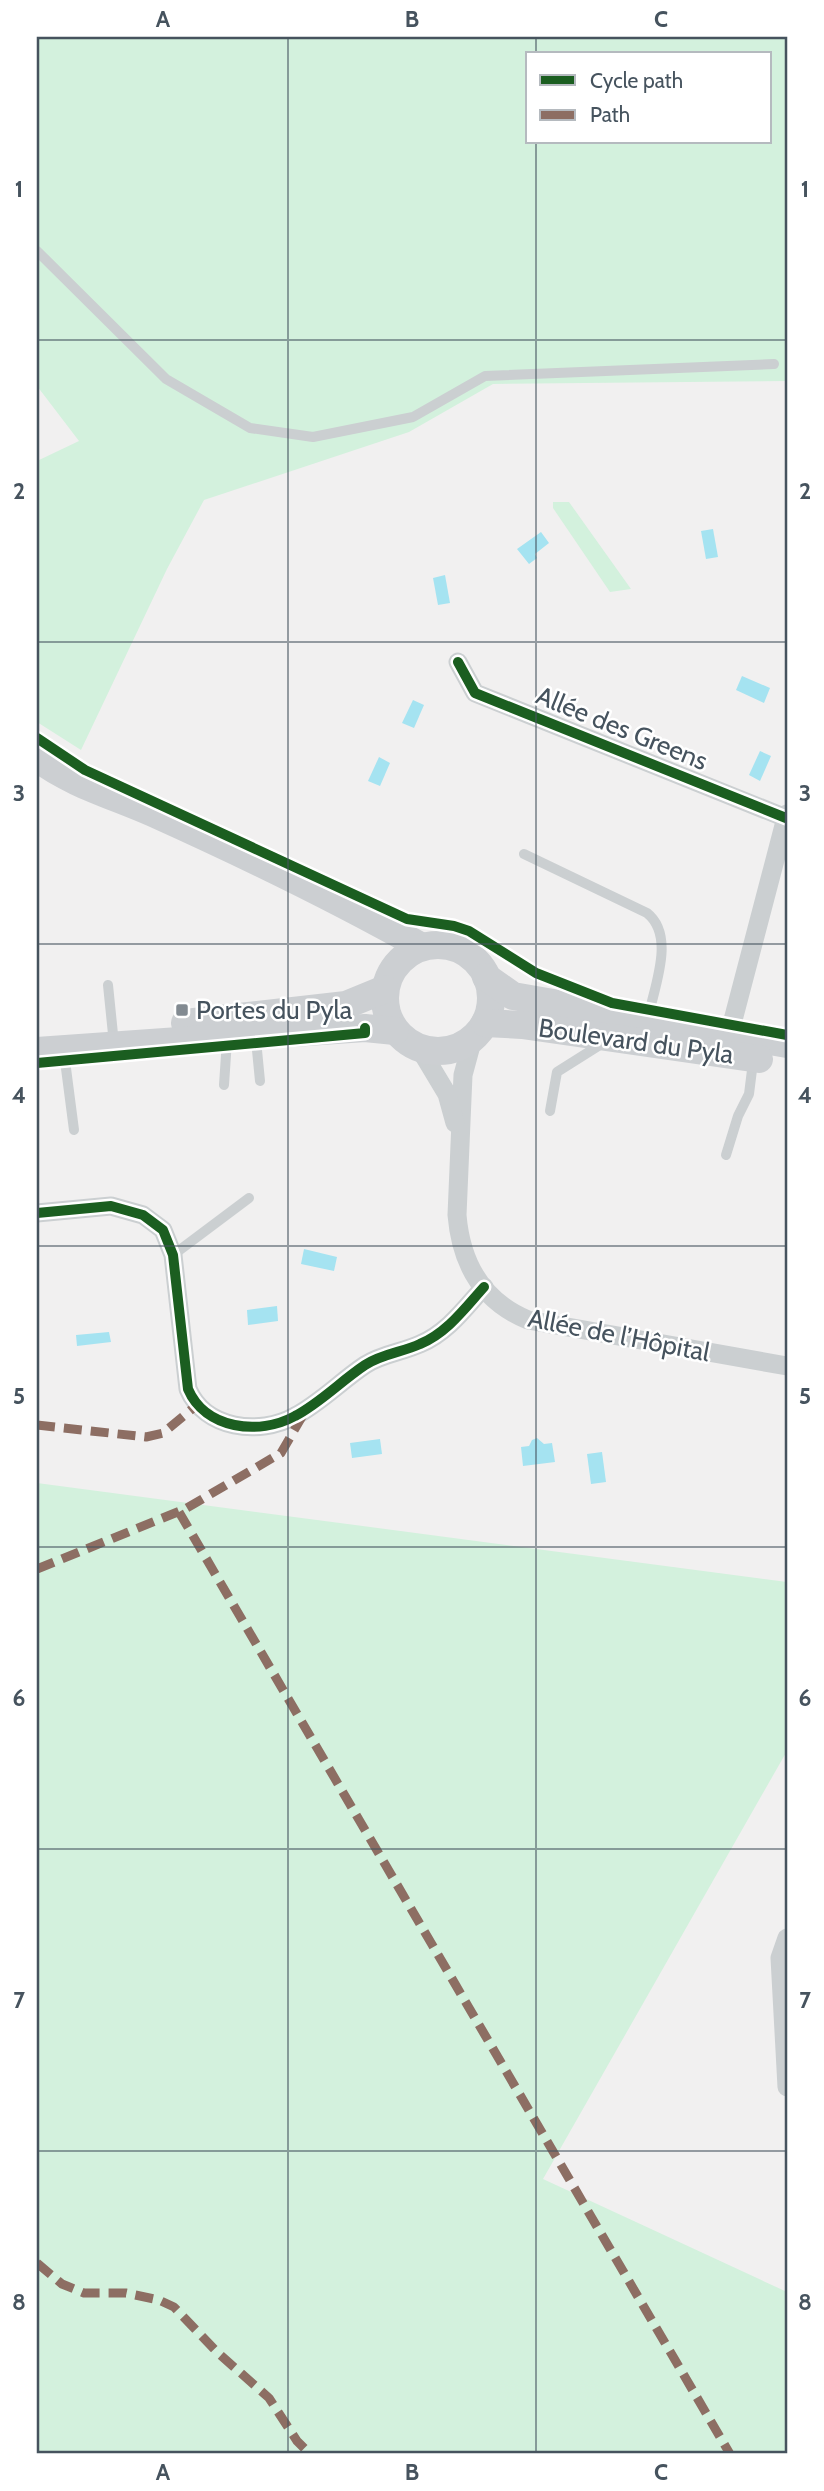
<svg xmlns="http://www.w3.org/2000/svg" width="824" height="2491" font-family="Cabin,sans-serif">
  <rect width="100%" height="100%" fill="#f1f0f0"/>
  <!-- green -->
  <g fill="#d3f1dd" fill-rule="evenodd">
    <path d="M37 37H787V381L493 384 409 432 204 500 167 569 81 750 37 722V461L79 441 37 386ZM528 54H770V142H528Z"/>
    <polygon points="553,502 569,502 631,589 610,592 553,508"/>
    <polygon points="37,1483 787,1582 787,1751 543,2179 787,2292 787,2454 37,2454"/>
  </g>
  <!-- water -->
  <g fill="#a5e3f1">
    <polygon points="713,529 718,557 706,559 701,531"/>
    <polygon points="541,532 549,543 535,554 537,558 529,564 517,549"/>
    <polygon points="445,575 450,603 438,605 433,578"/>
    <polygon points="742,676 770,688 764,703 736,690"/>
    <polygon points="413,700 424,705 414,728 402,723"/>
    <polygon points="760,751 771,756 760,781 749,775"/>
    <polygon points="379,757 390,763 380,786 368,781"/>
    <polygon points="304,1249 337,1257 334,1271 301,1264"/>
    <polygon points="277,1306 278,1321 248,1325 247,1310"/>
    <polygon points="109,1332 111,1342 77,1346 76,1335"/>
    <polygon points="537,1438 544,1444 552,1443 555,1462 523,1466 521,1447 529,1446 532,1440"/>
    <polygon points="380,1439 382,1454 352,1458 350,1443"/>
    <polygon points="602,1452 606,1482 591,1484 587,1454"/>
  </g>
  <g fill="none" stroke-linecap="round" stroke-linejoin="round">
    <!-- lane -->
    <g stroke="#cbcfd1" stroke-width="10">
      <polyline points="37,251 166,379 250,428 313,437 413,417 485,376 774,364"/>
      <path d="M524 854 647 913C676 936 654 987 648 1018"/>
      <polyline points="108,985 114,1044"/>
      <polyline points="256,1040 260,1081"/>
      <polyline points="64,1053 74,1130"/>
      <polyline points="224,1085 227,1040"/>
      <polyline points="550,1111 557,1072 603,1043"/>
      <polyline points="726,1155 738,1116 749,1094 753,1062"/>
      <polyline points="173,1255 249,1198"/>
    </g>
    <!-- street -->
    <g stroke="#cbcfd1" stroke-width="19">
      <polyline points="458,662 475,693 786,818"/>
      <path d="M473 1038 463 1075 457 1215C461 1263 482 1301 528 1320L787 1366"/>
      <polyline points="727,1043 787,814"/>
      <polyline points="420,1049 447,1094 455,1123"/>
      <path d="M37 1213 111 1206 143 1215 163 1230 173 1255 188 1389C205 1429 259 1436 295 1416 320 1403 341 1381 365 1365 381 1354 403 1352 420 1344 447 1333 465 1308 484 1287"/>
      <polyline points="787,1938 780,1958 787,2087"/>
    </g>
    <!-- secondary -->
    <g stroke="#cccfd2" stroke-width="28">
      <path d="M37 758C71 784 115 796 153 813 244 854 335 898 422 947"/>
      <circle cx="438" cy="998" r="53"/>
      <polyline points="486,977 513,996 787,1044"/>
      <polyline points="185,1023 346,1005 385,989"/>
      <polyline points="485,1023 522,1025 759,1059"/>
      <polyline points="37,1051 365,1028 395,1031"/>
    </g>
    <!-- quiet -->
    <g stroke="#8d6e63" stroke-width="9" stroke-dasharray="18 9" stroke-linecap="butt">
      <polyline points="37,1425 146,1437 163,1433 197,1405"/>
      <polyline points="179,1512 730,2454"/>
      <polyline points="37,1569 185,1509 281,1453 303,1415"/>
      <polyline points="37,2263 62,2284 84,2293 126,2293 159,2300 174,2307 217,2352 269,2398 297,2441 310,2454"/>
    </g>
    <!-- cycleway casing -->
    <g stroke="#fff" stroke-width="15">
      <g id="cycleway">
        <polyline points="458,662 475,693 786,818"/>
        <polyline points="37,738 85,770 407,919 454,926 469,931 536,973 612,1003 787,1035"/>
        <polyline points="37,1063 365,1033 365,1028"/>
        <path d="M37 1213 111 1206 143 1215 163 1230 173 1255 188 1389C205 1429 259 1436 295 1416 320 1403 341 1381 365 1365 381 1354 403 1352 420 1344 447 1333 465 1308 484 1287"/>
      </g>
    </g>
    <!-- cycleway -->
    <use href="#cycleway" stroke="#1b5e20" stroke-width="10"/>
  </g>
  <!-- grid -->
  <path fill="none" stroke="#46535e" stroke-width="2" stroke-opacity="0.55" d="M288 37V2454M536 37V54M536 142V2454M37 340H787M37 642H787M37 944H787M37 1246H787M37 1547H787M37 1849H787M37 2151H787"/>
  <!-- markers -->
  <rect fill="#828a91" stroke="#fff" stroke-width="2.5" x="175" y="1003" width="14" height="14" rx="3.5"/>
  <g text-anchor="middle" stroke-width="5" stroke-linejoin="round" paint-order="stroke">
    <!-- street labels -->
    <g font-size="26" fill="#46535e" stroke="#fff">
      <text transform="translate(622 728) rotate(22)" y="9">Allée des Greens</text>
      <text transform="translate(636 1041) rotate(8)" y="9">Boulevard du Pyla</text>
      <text transform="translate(619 1335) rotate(11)" y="9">Allée de l’Hôpital</text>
    </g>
    <!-- poi labels -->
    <g font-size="26" fill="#46535e" stroke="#fff" text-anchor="start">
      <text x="196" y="1019">Portes du Pyla</text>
    </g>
  </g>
  <!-- border -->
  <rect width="824" height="2491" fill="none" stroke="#ffffff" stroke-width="77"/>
  <!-- legend -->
  <rect x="526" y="52" width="245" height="91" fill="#ffffff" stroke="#b5babf" stroke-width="2"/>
  <rect x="540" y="75" width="35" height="10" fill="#1b5e20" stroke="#b5babf" stroke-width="2"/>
  <text x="590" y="88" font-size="21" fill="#46535e">Cycle path</text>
  <rect x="540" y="110" width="35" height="10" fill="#8d6e63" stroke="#b5babf" stroke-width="2"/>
  <text x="590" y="122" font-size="21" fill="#46535e">Path</text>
  <rect x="38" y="38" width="748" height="2414" fill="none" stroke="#46535e" stroke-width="2.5"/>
  <g font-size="23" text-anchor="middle" font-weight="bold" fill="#46535e">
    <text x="163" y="27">A</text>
    <text x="412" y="27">B</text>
    <text x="661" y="27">C</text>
    <text x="19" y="197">1</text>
    <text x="805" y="197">1</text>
    <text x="19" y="499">2</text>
    <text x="805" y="499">2</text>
    <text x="19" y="801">3</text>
    <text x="805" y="801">3</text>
    <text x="19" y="1103">4</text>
    <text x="805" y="1103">4</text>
    <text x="19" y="1404">5</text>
    <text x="805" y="1404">5</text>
    <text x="19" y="1706">6</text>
    <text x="805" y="1706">6</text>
    <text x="19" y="2008">7</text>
    <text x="805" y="2008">7</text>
    <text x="19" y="2310">8</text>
    <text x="805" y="2310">8</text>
    <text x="163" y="2480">A</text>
    <text x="412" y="2480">B</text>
    <text x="661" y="2480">C</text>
  </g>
</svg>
